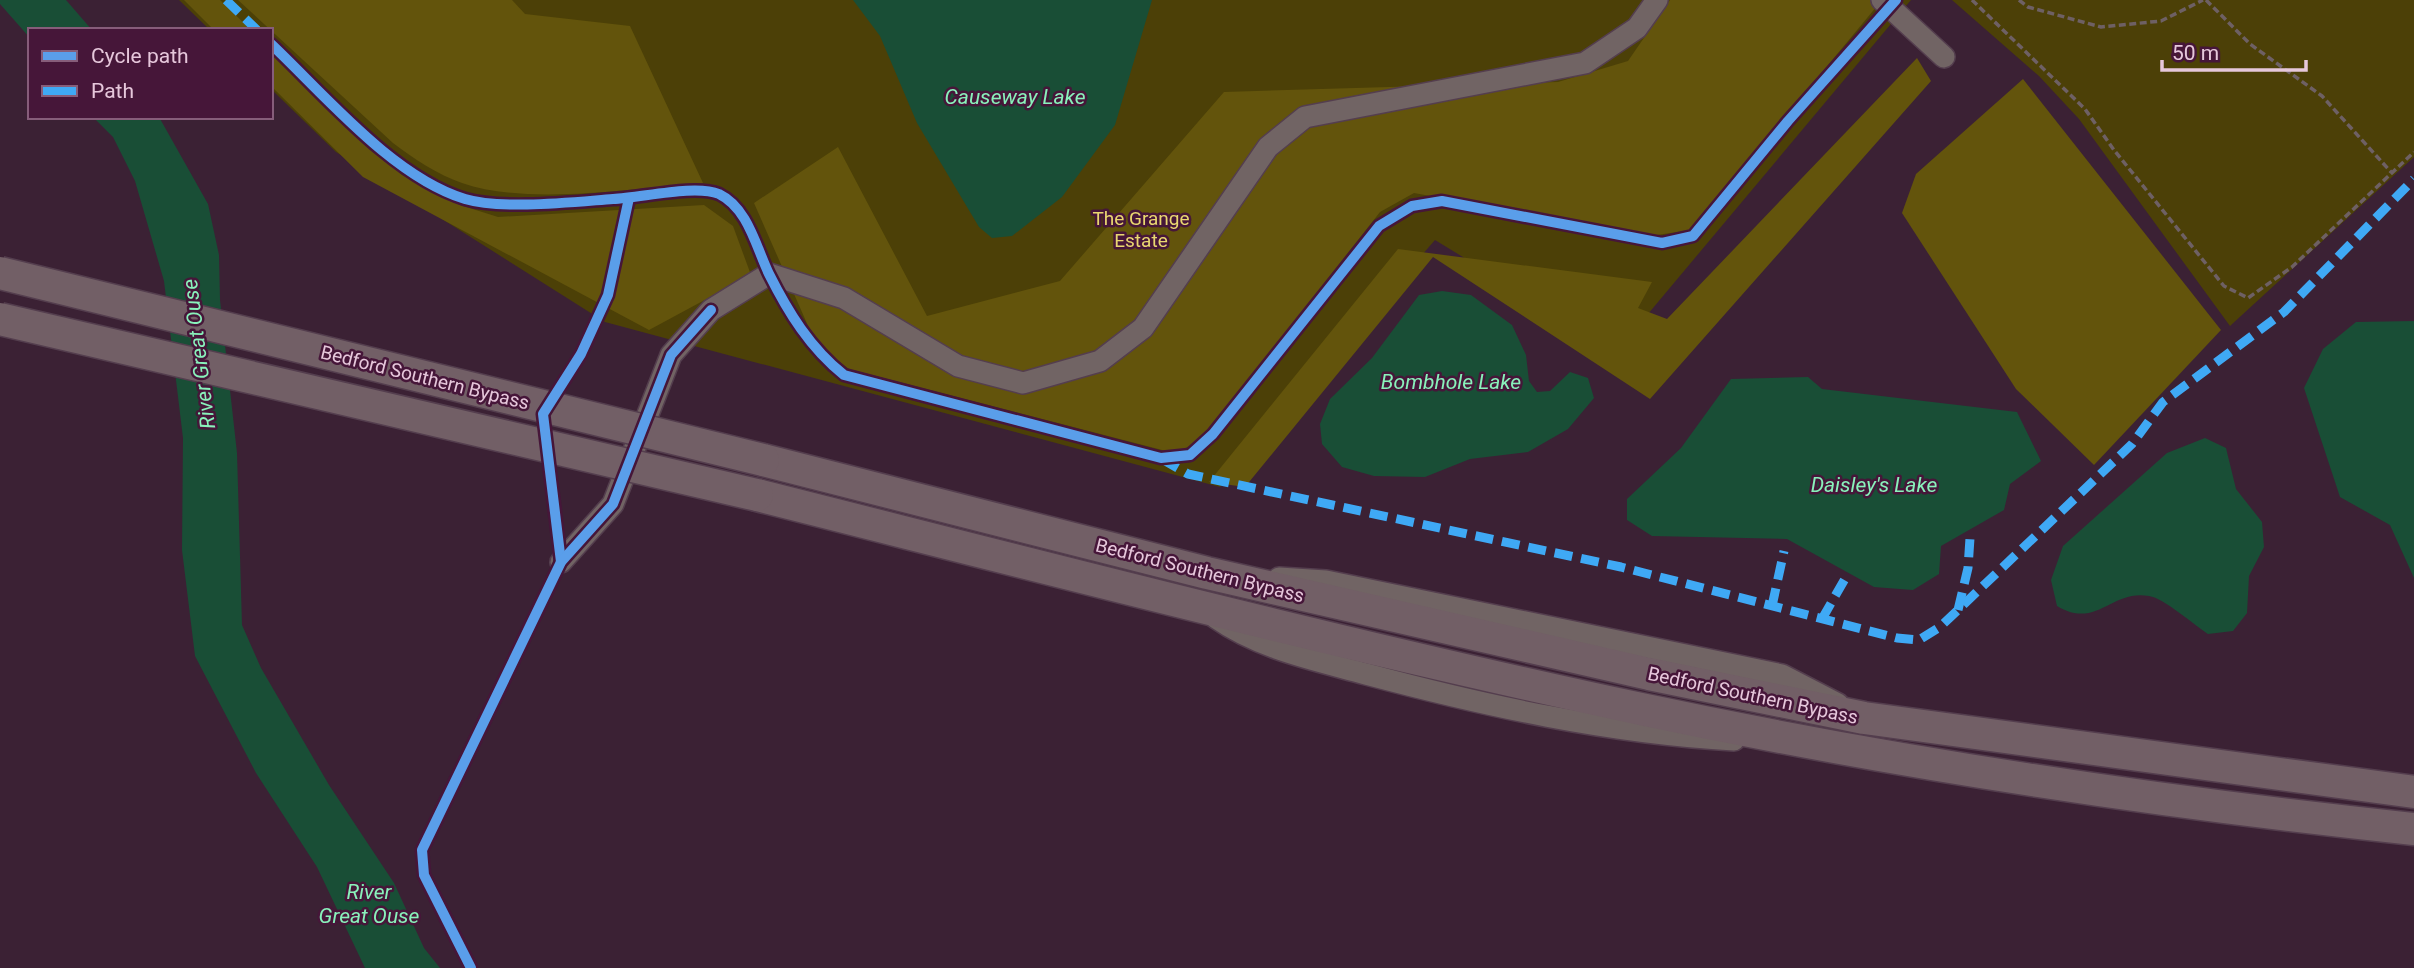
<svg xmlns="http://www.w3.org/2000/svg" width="2414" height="968" font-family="Roboto,sans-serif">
  <rect width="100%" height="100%" fill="#3b2134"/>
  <!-- green -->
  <g fill="#4c4007">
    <polygon points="179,0 1911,0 1617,351 1435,240 1220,487 605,322 336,152 271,89 271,30 210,30"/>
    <polygon points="1952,0 2414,0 2414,157 2230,326 2079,119 2039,76"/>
  </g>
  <!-- forest -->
  <g fill="#63540c">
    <polygon points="184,0 220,0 251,30 214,30"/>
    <path d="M238 0H512L525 14 630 26 703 183C633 188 528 206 462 183 438 175 413 158 393 143Z"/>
    <polygon points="1670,0 1882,0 1691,230 1650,236 1414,193 1380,212 1202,439 1184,449 1166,451 849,369 816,344 754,203 838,147 927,316 1060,281 1224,92 1558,82 1628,61"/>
    <polygon points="271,50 402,175 460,205 498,217 704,205 733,226 751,275 649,330 363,177 271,86"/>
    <polygon points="1917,58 1931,81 1650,399 1433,257 1245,487 1209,482 1398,249 1652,282 1638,308 1667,319"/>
    <polygon points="2023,79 2221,330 2094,465 2016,389 1902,213 1916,174"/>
  </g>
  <!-- water -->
  <g fill="#194e36">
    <polygon points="0,0 66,0 92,30 30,30 30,38 0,4"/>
    <polygon points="853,0 1152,0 1115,125 1062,197 1012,236 992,238 979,227 917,123 880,36"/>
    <polygon points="93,117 159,117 208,204 219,255 220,300 237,453 242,625 261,668 329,785 394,883 424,948 440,968 365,968 317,867 256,773 195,656 182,550 183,438 164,281 135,181 113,137"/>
    <polygon points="1442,291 1471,295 1512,325 1526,355 1529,381 1537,392 1550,391 1570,372 1588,378 1594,398 1568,429 1528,452 1470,459 1425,477 1374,476 1342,467 1322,444 1320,424 1330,399 1372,358 1419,295"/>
    <polygon points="2414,321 2414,578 2390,525 2340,497 2304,388 2323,349 2356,322"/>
    <polygon points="1808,377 1822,389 2017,412 2041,461 2010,484 2004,510 1941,546 1939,574 1913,590 1874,587 1787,539 1652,536 1627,520 1627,499 1681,448 1731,379"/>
    <path d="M2205 438 2226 448 2236 489 2262 522 2264 547 2249 576 2247 613 2233 631 2208 634C2194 625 2164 598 2149 596 2111 589 2097 630 2057 606L2051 580 2063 546 2167 453Z"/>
  </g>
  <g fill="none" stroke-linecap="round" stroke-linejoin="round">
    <!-- minor casing -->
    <g stroke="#543e4e" stroke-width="24">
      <g id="minor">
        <polyline points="1882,0 1944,57"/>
        <polyline points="561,562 613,504 671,355 711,310 769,274 844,298 958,366 1023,383 1100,361 1143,328 1268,147 1305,117 1585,63 1637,28 1657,0"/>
        <polyline points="1279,578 1326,581 1782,675 1838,704"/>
        <path d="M1216 618C1260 649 1315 660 1366 674 1486 706 1609 733 1734 740"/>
      </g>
    </g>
    <!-- highway casing -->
    <g stroke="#543e4e" stroke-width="35">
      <g id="highway">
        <polyline points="763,460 1207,573 1649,674 1864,718 2414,792"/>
        <path d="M757 495C1051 569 1345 646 1641 709 1896 763 2155 802 2414 829"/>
      </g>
    </g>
    <!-- path -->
    <g stroke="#6e6064" stroke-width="3.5" stroke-dasharray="7 3.5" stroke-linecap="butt">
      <polyline points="1972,0 2085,109 2114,150 2224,286 2248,298 2292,267 2414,152"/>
      <polyline points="2019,0 2028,7 2101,27 2161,21 2203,0"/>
      <polyline points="2206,0 2250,44 2322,96 2391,172"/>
    </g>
    <!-- minor -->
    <use href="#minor" stroke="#716464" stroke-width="21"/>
    <!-- highway -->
    <use href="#highway" stroke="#725f66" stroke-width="32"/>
    <!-- highway-bridge casing -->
    <g stroke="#543e4e" stroke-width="35" stroke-linecap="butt">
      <g id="highway-bridge">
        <polyline points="0,273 763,460"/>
        <polyline points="0,319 757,495"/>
      </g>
    </g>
    <!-- highway-bridge -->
    <use href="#highway-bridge" stroke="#725f66" stroke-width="32"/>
    <!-- quiet -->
    <g stroke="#3fa9f5" stroke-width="9" stroke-dasharray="18 9" stroke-linecap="butt">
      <polyline points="226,0 257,30"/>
      <polyline points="1162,459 1188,474 1621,567 1897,638 1919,640 1940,627 2132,444 2163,402 2284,312 2414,179"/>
      <polyline points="1772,606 1784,551"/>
      <polyline points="1958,610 1968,568 1970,538"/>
      <polyline points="1822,619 1846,577"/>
    </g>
    <!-- cycleway casing -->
    <g stroke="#461639" stroke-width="15">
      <g id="cycleway">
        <path d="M271 44C325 95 393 177 465 199 502 210 573 202 613 199 641 198 695 184 719 194 748 208 756 247 769 274 788 312 810 348 844 375L1161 458 1190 455 1213 434 1379 226 1412 206 1442 201 1662 243 1693 236 1788 121 1896 0"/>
        <polyline points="561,562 543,414 581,354 608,295 629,198"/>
        <polyline points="471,968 424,875 422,850 561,562 613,504 671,355 711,310"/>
      </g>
    </g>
    <!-- cycleway -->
    <use href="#cycleway" stroke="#5a9eea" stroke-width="10"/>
  </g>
  <g text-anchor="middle" stroke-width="5" stroke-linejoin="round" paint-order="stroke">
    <!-- park labels -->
    <g font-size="19" fill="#e9d770" stroke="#461639">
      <text x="1141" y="225">The Grange<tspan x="1141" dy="22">Estate</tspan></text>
    </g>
    <!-- street labels -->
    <g font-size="19" fill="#e6c7db" stroke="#461639">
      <text transform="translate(425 377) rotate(14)" y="7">Bedford Southern Bypass</text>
      <text transform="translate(1200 570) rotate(14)" y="7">Bedford Southern Bypass</text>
      <text transform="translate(1753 695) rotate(12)" y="7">Bedford Southern Bypass</text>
    </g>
    <!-- water labels -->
    <g font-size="21" font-style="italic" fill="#89f2bb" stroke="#461639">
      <text x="1015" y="104">Causeway Lake</text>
      <text transform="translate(199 354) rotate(-97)" y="7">River Great Ouse</text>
      <text x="1451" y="389">Bombhole Lake</text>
      <text x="1874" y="492">Daisley's Lake</text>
      <text x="369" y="899">River<tspan x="369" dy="24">Great Ouse</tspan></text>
    </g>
  </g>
  <!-- legend -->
  <rect x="28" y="28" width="245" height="91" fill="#461639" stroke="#865d7a" stroke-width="2"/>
  <rect x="42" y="51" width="35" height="10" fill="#5a9eea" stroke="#865d7a" stroke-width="2"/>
  <text x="91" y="63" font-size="21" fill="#e6c7db">Cycle path</text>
  <rect x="42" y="86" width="35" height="10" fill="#3fa9f5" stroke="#865d7a" stroke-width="2"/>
  <text x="91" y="98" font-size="21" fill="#e6c7db">Path</text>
  <!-- scale -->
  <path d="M2162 60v10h144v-10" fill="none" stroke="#e6c7db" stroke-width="3.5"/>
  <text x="2172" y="60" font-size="21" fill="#e6c7db" stroke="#461639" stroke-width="5" paint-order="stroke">50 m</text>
</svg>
